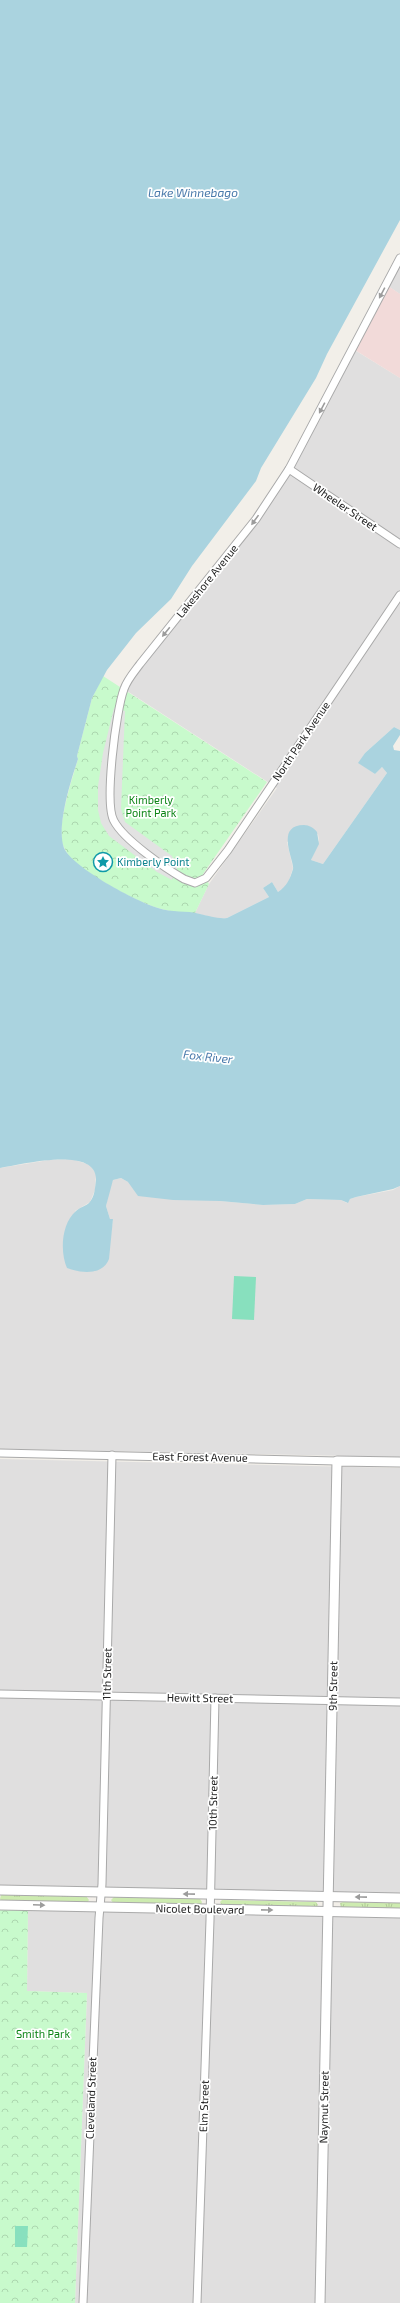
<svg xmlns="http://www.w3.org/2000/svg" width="400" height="2303" font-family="'Exo 2',sans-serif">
  <defs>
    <pattern id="grass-tufts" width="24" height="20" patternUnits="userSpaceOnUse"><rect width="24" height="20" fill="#cdebb0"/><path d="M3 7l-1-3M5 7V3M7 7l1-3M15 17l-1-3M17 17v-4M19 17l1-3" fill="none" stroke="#b0c997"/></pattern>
    <pattern id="park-crowns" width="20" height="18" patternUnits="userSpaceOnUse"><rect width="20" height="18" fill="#c8facc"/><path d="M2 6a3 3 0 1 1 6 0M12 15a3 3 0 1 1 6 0" fill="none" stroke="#acd6af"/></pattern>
  </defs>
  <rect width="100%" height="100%" fill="#f2efe9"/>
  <!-- residential -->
  <g fill="#e0dfdf">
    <polygon points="400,264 400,294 388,286"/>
    <polygon points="353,349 400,378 400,730 394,727 365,753 359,763 375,774 382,767 387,773 323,864 311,860 319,840 318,834 287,842 293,868 287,886 278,892 272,882 263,888 269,897 227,918 219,919 195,913 209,884 277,788 124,689 220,566 289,469"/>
    <polygon points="72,1159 90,1165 96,1174 95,1190 90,1202 75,1211 107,1263 113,1219 110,1219 106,1206 109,1190 113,1180 121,1178 128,1182 220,1201 263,1205 295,1204 307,1199 341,1200 347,1203 350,1199 356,1197 393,1190 400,1186 400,1457 0,1449 0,1168 49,1160"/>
    <polygon points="0,1459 400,1468 400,1896 0,1887"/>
    <polygon points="28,1910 400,1918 400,2303 75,2303 87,1993 27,1991"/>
  </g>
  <!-- commercial -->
  <polygon fill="#f2dad9" points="388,286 400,294 400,378 355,350"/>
  <!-- grass -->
  <g fill="url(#grass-tufts)">
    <polygon points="1,1895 86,1896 89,1900 87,1903 2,1901 0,1899"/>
    <polygon points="114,1897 200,1899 202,1902 201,1905 114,1904 111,1900"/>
    <polygon points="222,1900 316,1902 318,1905 316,1907 222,1906 220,1902"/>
    <polygon points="343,1902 400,1903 400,1910 341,1908 340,1903"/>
  </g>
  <!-- park -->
  <g fill="url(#park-crowns)">
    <path d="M103 676 267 782 203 874 209 884 195 913C182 913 171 912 158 908 137 902 98 880 80 867 72 861 65 852 62 842 58 822 72 779 78 759L77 756 92 698Z"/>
    <polygon points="0,1909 28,1910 27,1991 87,1993 75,2303 0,2303"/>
  </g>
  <!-- pitch -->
  <g fill="#88e0be">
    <polygon points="234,1276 256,1277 254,1320 232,1319"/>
    <polygon points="15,2226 28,2226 27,2247 15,2247"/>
  </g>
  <!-- parking -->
  <polygon fill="#e2e2e2" points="114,708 125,711 121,809 125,822 172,856 177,868 172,880 157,872 109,836 101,823 98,810 98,786 103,753"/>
  <!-- water -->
  <path fill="#aad3df" d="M0 0H400V220L327 354 316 378 261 468 256 481 192 566 171 599 136 633 107 670 92 698 77 756 78 759C71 780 56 827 64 848 72 867 137 902 158 908 172 913 186 910 200 914 210 916 217 919 227 918L269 897 263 888 272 882 278 892C287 886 290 879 293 869 295 862 274 825 304 825 309 825 314 828 317 832L319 844 311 860 323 864 387 773 382 767 375 774 358 763 365 753 394 727 400 730V735L393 746 394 750 400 751V1186L393 1189 356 1197 350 1199 348 1203 341 1200 307 1199 295 1204 263 1205 220 1201 173 1200 138 1196 128 1182 121 1178 113 1180 106 1206 110 1219H113L109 1259C103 1276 80 1273 67 1268 60 1252 61 1224 76 1211 80 1207 86 1206 89 1203 95 1197 95 1187 96 1180 97 1145 20 1165 0 1168Z"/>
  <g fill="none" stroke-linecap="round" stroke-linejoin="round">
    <!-- minor casing -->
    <g stroke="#a9a9a9" stroke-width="9">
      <g id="minor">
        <path d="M400 258 289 469 256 519 140 664C134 672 127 680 124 689 116 710 104 804 114 821 124 840 165 868 184 879L195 883 206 878 228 850 400 595"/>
        <polyline points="289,469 400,544"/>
        <polyline points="0,1453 337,1461"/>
        <polyline points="0,1694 400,1702"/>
        <polyline points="83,2303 99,1918 102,1884 112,1455"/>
        <polyline points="197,2303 210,1920 215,1698"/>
      </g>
    </g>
    <!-- tertiary casing -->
    <g stroke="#a9a9a9" stroke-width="11">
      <g id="tertiary">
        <polyline points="0,1890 400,1898"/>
        <polyline points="0,1905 400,1913"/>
        <polyline points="320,2303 337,1461 400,1462"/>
      </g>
    </g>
    <!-- minor -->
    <use href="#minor" stroke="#fff" stroke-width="7"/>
    <!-- tertiary -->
    <use href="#tertiary" stroke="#fff" stroke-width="9"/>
  </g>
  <!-- one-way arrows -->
  <defs><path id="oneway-solid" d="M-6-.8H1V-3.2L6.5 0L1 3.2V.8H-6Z"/></defs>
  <g fill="#9c9c9c">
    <use href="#oneway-solid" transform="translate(382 293) rotate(118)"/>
    <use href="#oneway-solid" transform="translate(322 408) rotate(118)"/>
    <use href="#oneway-solid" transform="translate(255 520) rotate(126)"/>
    <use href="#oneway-solid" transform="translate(166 632) rotate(129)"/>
    <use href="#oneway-solid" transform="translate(189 1894) rotate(-179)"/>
    <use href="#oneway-solid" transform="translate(361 1897) rotate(-179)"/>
    <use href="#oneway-solid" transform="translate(39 1905) rotate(2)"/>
    <use href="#oneway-solid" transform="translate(267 1910) rotate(1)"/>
  </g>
  <!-- icons -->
  <defs>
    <g id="sight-ring" transform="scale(1)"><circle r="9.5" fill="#fff" stroke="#0f9aa8" stroke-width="1.5"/><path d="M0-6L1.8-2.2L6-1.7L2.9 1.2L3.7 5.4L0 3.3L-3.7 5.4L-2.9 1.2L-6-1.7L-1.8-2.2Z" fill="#0f9aa8"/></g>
  </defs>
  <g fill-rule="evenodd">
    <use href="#sight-ring" x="103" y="862"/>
  </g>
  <g text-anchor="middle" stroke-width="3.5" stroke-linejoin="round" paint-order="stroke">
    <!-- street labels -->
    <g font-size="11" fill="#222" stroke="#fff">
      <text transform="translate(345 507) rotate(34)" y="4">Wheeler Street</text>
      <text transform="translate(207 581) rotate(-51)" y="4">Lakeshore Avenue</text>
      <text transform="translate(301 741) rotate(-56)" y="4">North Park Avenue</text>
      <text transform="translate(200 1457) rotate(1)" y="4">East Forest Avenue</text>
      <text transform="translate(107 1674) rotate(-89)" y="4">11th Street</text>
      <text transform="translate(333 1686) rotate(-89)" y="4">9th Street</text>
      <text transform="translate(200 1698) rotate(1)" y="4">Hewitt Street</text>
      <text transform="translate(213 1803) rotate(-89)" y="4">10th Street</text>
      <text transform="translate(200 1909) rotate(1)" y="4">Nicolet Boulevard</text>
      <text transform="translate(91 2098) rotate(-88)" y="4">Cleveland Street</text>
      <text transform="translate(204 2106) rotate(-88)" y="4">Elm Street</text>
      <text transform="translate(324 2107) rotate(-89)" y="4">Naymut Street</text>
    </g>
    <!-- park labels -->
    <g font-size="11" fill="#0c8416" stroke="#fff">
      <text x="151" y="804">Kimberly<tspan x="151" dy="13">Point Park</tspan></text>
      <text x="43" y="2038">Smith Park</text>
    </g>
    <!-- culture labels -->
    <g font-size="11" fill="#0d838f" stroke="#fff" text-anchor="start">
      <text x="117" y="866">Kimberly Point</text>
    </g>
    <!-- water labels -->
    <g font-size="12" font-style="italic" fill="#4a7aab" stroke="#fff">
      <text x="193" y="197">Lake Winnebago</text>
      <text transform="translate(208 1057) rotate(6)" y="4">Fox River</text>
    </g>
  </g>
</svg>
